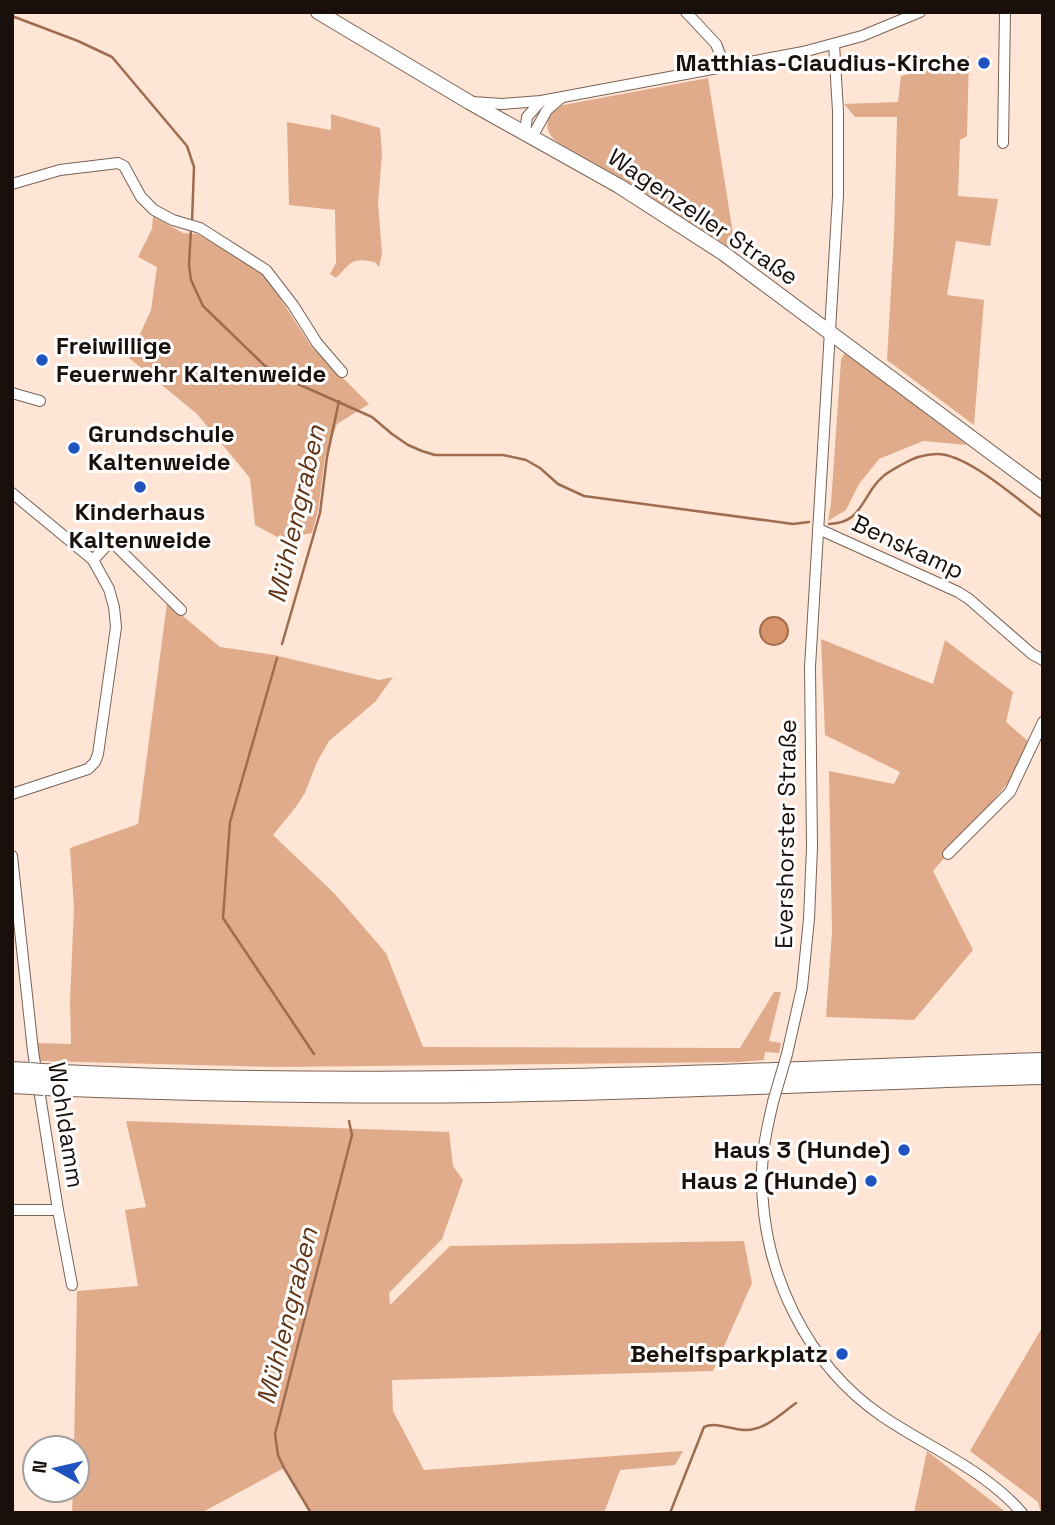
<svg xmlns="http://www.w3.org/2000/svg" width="1055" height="1525" font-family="'Space Grotesk',sans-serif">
  <rect width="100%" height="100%" fill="#ffe5d5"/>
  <!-- green -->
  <g fill="#e0ab8b">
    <polygon points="969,56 967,136 960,140 958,196 998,199 990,246 956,241 947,295 984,300 974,425 887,360 894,236 897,117 855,117 844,104 898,102 901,76"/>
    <path d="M708 78 736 252 623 179 557 142C541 128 546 115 563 105Z"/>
    <path d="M331 114 380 128 382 154 378 202 382 254 379 267C374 261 377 263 369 261 350 258 349 266 336 278L330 274 336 263 335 210 289 205 287 122 331 130Z"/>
    <polygon points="153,216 183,233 198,234 265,275 311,346 369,404 337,424 325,457 318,511 312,533 281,539 255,525 250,478 197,414 129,358 151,310 157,267 138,257 152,229"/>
    <polygon points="845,352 967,445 923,441 879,459 859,484 846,510 828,521 831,504 841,360"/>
    <polygon points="167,603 220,647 274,655 379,680 393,677 375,702 329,741 317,762 305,793 295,808 273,835 334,893 386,953 423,1047 740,1048 774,992 781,992 769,1041 781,1043 779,1053 765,1052 764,1060 740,1062 276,1067 38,1061 36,1043 71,1044 70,1001 74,908 70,848 138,824"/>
    <polygon points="821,639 933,684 945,640 1013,692 1006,722 1028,741 1009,782 933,871 973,950 914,1020 826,1017 832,932 829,771 894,784 900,772 825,735"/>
    <polygon points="126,1121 449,1132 453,1166 463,1180 442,1239 389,1293 390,1305 450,1246 744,1241 752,1283 713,1371 392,1380 393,1411 424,1470 683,1451 675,1465 620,1470 604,1513 311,1513 284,1468 201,1513 72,1513 73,1490 77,1490 77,1448 74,1448 77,1291 138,1286 125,1210 146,1207"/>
    <polygon points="1043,1326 1043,1513 1041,1513 1038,1502 970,1451"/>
    <polygon points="927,1451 1007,1513 914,1513"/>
  </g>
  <!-- water -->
  <circle fill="#d7946a" stroke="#9e6c4e" stroke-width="2" cx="774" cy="631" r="14"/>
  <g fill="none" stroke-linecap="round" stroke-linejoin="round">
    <!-- stream -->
    <g stroke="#9e6c4e" stroke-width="2.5">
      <polyline points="12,16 78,41 112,57 187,146 194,167 192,222"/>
      <polyline points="191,229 189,265 191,280 203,306 264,365 280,376 372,417 392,434 408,445 422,451 435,455 503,455 526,460 540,468 558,484 584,496 793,524 809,522"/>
      <path d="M829 524C855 523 859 509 872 489 881 476 887 473 901 465 911 459 924 454 937 454 968 454 1018 500 1043 518"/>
      <polyline points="282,644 320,513 327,457 339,401"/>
      <polyline points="277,658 230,822 223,918 314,1054"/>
      <polyline points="311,1513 284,1468 278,1455 275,1434 352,1135 349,1121"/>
      <path d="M670 1513 704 1427C717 1421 733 1431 748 1430 766 1429 782 1413 796 1403"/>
    </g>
    <!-- minor casing -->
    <g stroke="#786255" stroke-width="12">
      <g id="minor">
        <polyline points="686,12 716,44 725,67"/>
        <polyline points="472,102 502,104 541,101 803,52 862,36 920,12"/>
        <polyline points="525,133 527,117 541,101"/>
        <polyline points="532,137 547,110 561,98"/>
        <polyline points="1003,143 1005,12"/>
        <polyline points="12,184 60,170 118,163 124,166 141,197 154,210 173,220 200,228 266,270 293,305 317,343 342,372"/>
        <polyline points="12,393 40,401"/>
        <polyline points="12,493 93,560 109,589 114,607 116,627 98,754 95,762 88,769 12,794"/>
        <polyline points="818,530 823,531 958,592 969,599 1032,654 1043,660"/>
        <polyline points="93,560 111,541 181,610"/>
        <polyline points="948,854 1010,792 1043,722"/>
        <polyline points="12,856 33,1051 58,1210 72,1285"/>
        <polyline points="787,1054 802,988 809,919 812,847 810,667 838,196 838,111 834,44"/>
        <path d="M773 1102C767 1128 761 1154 762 1181 763 1272 806 1364 882 1416 929 1448 984 1469 1022 1513"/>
        <polyline points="12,1210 58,1210"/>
      </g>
    </g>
    <!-- major casing -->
    <g stroke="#786255" stroke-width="16">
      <polyline id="major" points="318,12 469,102 619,186 723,253 1043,491"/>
    </g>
    <!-- highway casing -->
    <g stroke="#786255" stroke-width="18">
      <g id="highway">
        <polyline points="12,1070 30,1071"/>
        <path d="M42 1072C268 1084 494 1080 720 1073 827 1069 935 1064 1043 1061"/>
        <polyline points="12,1085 32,1086"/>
        <path d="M44 1087C192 1093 340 1096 488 1094 673 1091 858 1081 1043 1076"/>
      </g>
    </g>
    <!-- minor -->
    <use href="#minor" stroke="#fff" stroke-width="10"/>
    <!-- major -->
    <use href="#major" stroke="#fff" stroke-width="14"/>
    <!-- highway -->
    <use href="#highway" stroke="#fff" stroke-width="16"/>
    <!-- minor-bridge casing -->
    <g stroke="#786255" stroke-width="12" stroke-linecap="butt">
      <polyline id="minor-bridge" points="773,1102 787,1054"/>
    </g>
    <!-- highway-bridge casing -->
    <g stroke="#786255" stroke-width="18" stroke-linecap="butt">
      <g id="highway-bridge">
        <polyline points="30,1071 42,1072"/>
        <polyline points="32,1086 44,1087"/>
      </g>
    </g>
    <!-- minor-bridge -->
    <use href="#minor-bridge" stroke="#fff" stroke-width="10"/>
    <!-- highway-bridge -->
    <use href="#highway-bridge" stroke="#fff" stroke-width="16"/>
  </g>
  <!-- markers -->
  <g fill="#2153c0" stroke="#fff" stroke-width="2.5">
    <circle cx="984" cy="63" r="7"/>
    <circle cx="42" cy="360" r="7"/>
    <circle cx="74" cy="448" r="7"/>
    <circle cx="140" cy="487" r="7"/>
    <circle cx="904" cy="1150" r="7"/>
    <circle cx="871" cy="1181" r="7"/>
    <circle cx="842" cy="1354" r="7"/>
  </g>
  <g text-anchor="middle" stroke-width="6" stroke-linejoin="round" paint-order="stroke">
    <!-- poi labels -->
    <g font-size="24" font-weight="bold" fill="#19100b" stroke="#fff" text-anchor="end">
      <text x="970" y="71">Matthias-Claudius-Kirche</text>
      <text x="56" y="354" text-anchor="start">Freiwillige<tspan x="56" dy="28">Feuerwehr Kaltenweide</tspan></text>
      <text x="88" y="442" text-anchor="start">Grundschule<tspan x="88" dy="28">Kaltenweide</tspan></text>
      <text x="140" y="520" text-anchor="middle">Kinderhaus<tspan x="140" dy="28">Kaltenweide</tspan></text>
      <text x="890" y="1158">Haus 3 (Hunde)</text>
      <text x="857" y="1189">Haus 2 (Hunde)</text>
      <text x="828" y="1362">Behelfsparkplatz</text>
    </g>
    <!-- street labels -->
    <g font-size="24" fill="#19100b" stroke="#fff">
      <text transform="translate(703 217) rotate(34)" y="8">Wagenzeller Straße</text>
      <text transform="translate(908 547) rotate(25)" y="8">Benskamp</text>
      <text transform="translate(786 834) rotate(-89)" y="8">Evershorster Straße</text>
      <text transform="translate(66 1125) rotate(81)" y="8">Wohldamm</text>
    </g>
    <!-- water labels -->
    <g font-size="26" font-style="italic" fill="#613516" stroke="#fff">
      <text transform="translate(296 514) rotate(-77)" y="9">Mühlengraben</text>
      <text transform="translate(287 1316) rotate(-76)" y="9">Mühlengraben</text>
    </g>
  </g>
  <!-- border -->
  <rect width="1055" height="1525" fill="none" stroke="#19100b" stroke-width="28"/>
  <!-- north arrow -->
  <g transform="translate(56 1469) rotate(278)"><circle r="33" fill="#ffffff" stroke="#a39f9d" stroke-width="2"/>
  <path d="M0-5L12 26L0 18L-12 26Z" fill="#2153c0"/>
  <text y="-10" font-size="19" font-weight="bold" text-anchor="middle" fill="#19100b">N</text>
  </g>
</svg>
